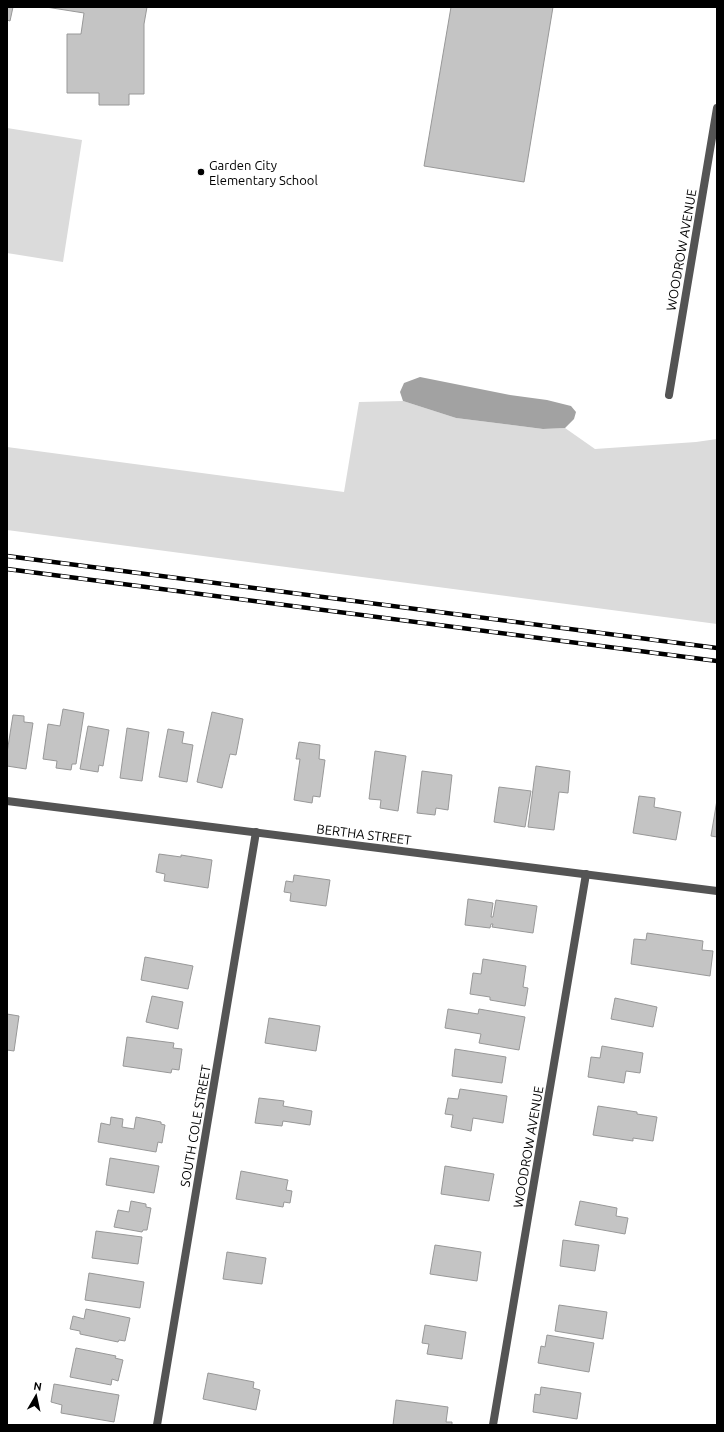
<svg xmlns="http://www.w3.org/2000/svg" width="724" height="1432" font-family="Ubuntu,sans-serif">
  <rect width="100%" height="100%" fill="#fff"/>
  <!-- green -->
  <g fill="#dbdbdb">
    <polygon points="7,128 82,140 63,262 7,253"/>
    <polygon points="403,401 456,418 543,429 565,428 595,449 696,442 717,439 717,624 7,530 7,447 344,492 359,402"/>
  </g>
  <!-- water -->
  <polygon fill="#a2a2a2" points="420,377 510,395 547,400 571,406 576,412 574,419 565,428 543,429 456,418 403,401 400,392 404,383"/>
  <!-- building -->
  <g fill="#c4c4c4" stroke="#989898">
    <polygon points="7,7 13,7 10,21 7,20"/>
    <polygon points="46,7 147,7 144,24 144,94 129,94 129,105 99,105 99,93 67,93 67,34 81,34 84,13"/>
    <polygon points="451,7 553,7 524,182 424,166"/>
    <polygon points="63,709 84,713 76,764 72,764 71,770 56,768 57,761 43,759 48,724 60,726"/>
    <polygon points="212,712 243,719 236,755 230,754 222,788 197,782"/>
    <polygon points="13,715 24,716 24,722 33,723 26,769 7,766 7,753"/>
    <polygon points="88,726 109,730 103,766 99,765 98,772 80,769"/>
    <polygon points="127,728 149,732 142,781 120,778"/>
    <polygon points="168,729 184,732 182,743 193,745 187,782 159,777"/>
    <polygon points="299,742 320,745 319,759 325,760 320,797 313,796 312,803 294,800 300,759 296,759"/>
    <polygon points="375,751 406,756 398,811 380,808 381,800 369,799"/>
    <polygon points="536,766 570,771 568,793 559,792 554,830 528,827"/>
    <polygon points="422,771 452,775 448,810 436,808 435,815 417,813"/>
    <polygon points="499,787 531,791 525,827 494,822"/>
    <polygon points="639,796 655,798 654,807 681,812 676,840 633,833"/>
    <polygon points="717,800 717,837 711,836"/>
    <polygon points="159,854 181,857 181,855 212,860 208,888 164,881 165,874 156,872"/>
    <polygon points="294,875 330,880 326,906 290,901 291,893 284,892 286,881 293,882"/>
    <polygon points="468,899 493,903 491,917 493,917 496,900 537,906 533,933 492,927 493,924 491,924 490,928 465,925"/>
    <polygon points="647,933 703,941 702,950 713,951 710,976 631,964 634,939 646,940"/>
    <polygon points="145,957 193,966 188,989 141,980"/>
    <polygon points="483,959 526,966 523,987 528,988 525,1006 490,1000 490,997 470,994 473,973 481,974"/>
    <polygon points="152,996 183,1002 178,1029 146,1022"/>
    <polygon points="615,998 657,1007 653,1027 611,1019"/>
    <polygon points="448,1009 478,1014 479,1009 525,1017 519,1050 479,1043 481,1034 445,1028"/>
    <polygon points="7,1014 19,1016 14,1051 7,1050"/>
    <polygon points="269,1018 320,1026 316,1051 265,1043"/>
    <polygon points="127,1037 174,1043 173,1048 182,1049 179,1070 172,1069 171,1073 123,1066"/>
    <polygon points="602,1046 643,1053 640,1073 626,1071 624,1083 588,1077 591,1057 600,1058"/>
    <polygon points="455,1049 506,1057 502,1083 452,1076"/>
    <polygon points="460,1089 507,1096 503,1123 473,1118 471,1131 451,1127 453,1115 445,1114 448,1098 458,1099"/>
    <polygon points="259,1098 284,1101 283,1106 312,1111 310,1125 283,1121 282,1126 255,1123"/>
    <polygon points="598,1106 637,1112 637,1114 657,1117 653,1141 633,1138 633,1141 593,1135"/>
    <polygon points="111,1117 123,1119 122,1127 134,1129 136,1117 161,1122 161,1124 165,1125 162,1143 158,1142 156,1152 98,1142 101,1123 110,1125"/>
    <polygon points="110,1158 159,1166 154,1193 106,1185"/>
    <polygon points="445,1166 494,1174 489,1201 441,1194"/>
    <polygon points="241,1171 288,1180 286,1190 292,1191 290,1203 284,1202 283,1207 236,1199"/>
    <polygon points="131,1201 146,1204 146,1207 151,1208 147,1230 143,1230 142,1232 114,1227 118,1210 129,1212"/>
    <polygon points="580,1201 617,1208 616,1216 628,1218 625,1234 575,1225"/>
    <polygon points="96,1231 142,1237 138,1264 92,1258"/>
    <polygon points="563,1240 599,1245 595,1271 560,1266"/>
    <polygon points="435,1245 481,1252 477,1281 430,1274"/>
    <polygon points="227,1252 266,1258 262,1284 223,1279"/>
    <polygon points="89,1273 144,1282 140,1308 85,1300"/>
    <polygon points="559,1305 607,1312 603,1339 555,1331"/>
    <polygon points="86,1309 130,1318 125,1341 119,1340 118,1342 80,1334 80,1331 70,1329 73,1316 84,1319"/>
    <polygon points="425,1325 466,1332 462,1359 427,1354 429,1344 422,1343"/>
    <polygon points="547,1335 594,1343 589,1372 538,1363 541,1346 545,1347"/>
    <polygon points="76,1348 116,1356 115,1358 123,1360 118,1381 112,1379 111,1385 70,1377"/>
    <polygon points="208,1373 254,1382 253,1388 260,1390 256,1410 203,1399"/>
    <polygon points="54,1384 119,1395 114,1422 61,1413 62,1405 51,1402"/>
    <polygon points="541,1387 581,1393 577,1419 533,1412 535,1394 540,1395"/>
    <polygon points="396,1400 448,1407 446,1422 452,1422 452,1425 393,1425"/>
  </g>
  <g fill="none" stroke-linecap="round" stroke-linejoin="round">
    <!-- street -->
    <g stroke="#545454" stroke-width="8">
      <polyline points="669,395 717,108"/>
      <polyline points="7,801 717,891"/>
      <polyline points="157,1425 256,832"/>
      <polyline points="493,1425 586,874"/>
    </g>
    <!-- rail casing -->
    <g stroke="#000" stroke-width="4.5">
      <g id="rail">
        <polyline points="7,556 717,648"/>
        <polyline points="7,569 717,661"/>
      </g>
    </g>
    <!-- rail -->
    <use href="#rail" stroke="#fff" stroke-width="3" stroke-dasharray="9" stroke-linecap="butt"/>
  </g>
  <!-- markers -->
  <circle fill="#000" stroke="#fff" stroke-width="1.5" cx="201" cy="172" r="4"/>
  <g text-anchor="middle" stroke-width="3" stroke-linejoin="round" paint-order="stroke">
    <!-- poi labels -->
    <g font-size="13" fill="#000" stroke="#fff" text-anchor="start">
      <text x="209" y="170">Garden City<tspan x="209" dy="15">Elementary School</tspan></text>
    </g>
    <!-- street labels -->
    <g font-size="13" fill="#000" stroke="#fff">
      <text transform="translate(681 250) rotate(-80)" y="5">WOODROW AVENUE</text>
      <text transform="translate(364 834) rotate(7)" y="5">BERTHA STREET</text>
      <text transform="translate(195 1126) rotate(-80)" y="5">SOUTH COLE STREET</text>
      <text transform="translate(528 1147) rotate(-80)" y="5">WOODROW AVENUE</text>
    </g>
  </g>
  <!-- border -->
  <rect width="724" height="1432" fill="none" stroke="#000000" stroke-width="16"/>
  <!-- north arrow -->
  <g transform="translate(36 1396) rotate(9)" stroke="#ffffff" stroke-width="3" paint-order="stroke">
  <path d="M0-3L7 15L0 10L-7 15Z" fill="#000000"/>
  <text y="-6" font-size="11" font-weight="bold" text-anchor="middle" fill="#000000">N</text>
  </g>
</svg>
